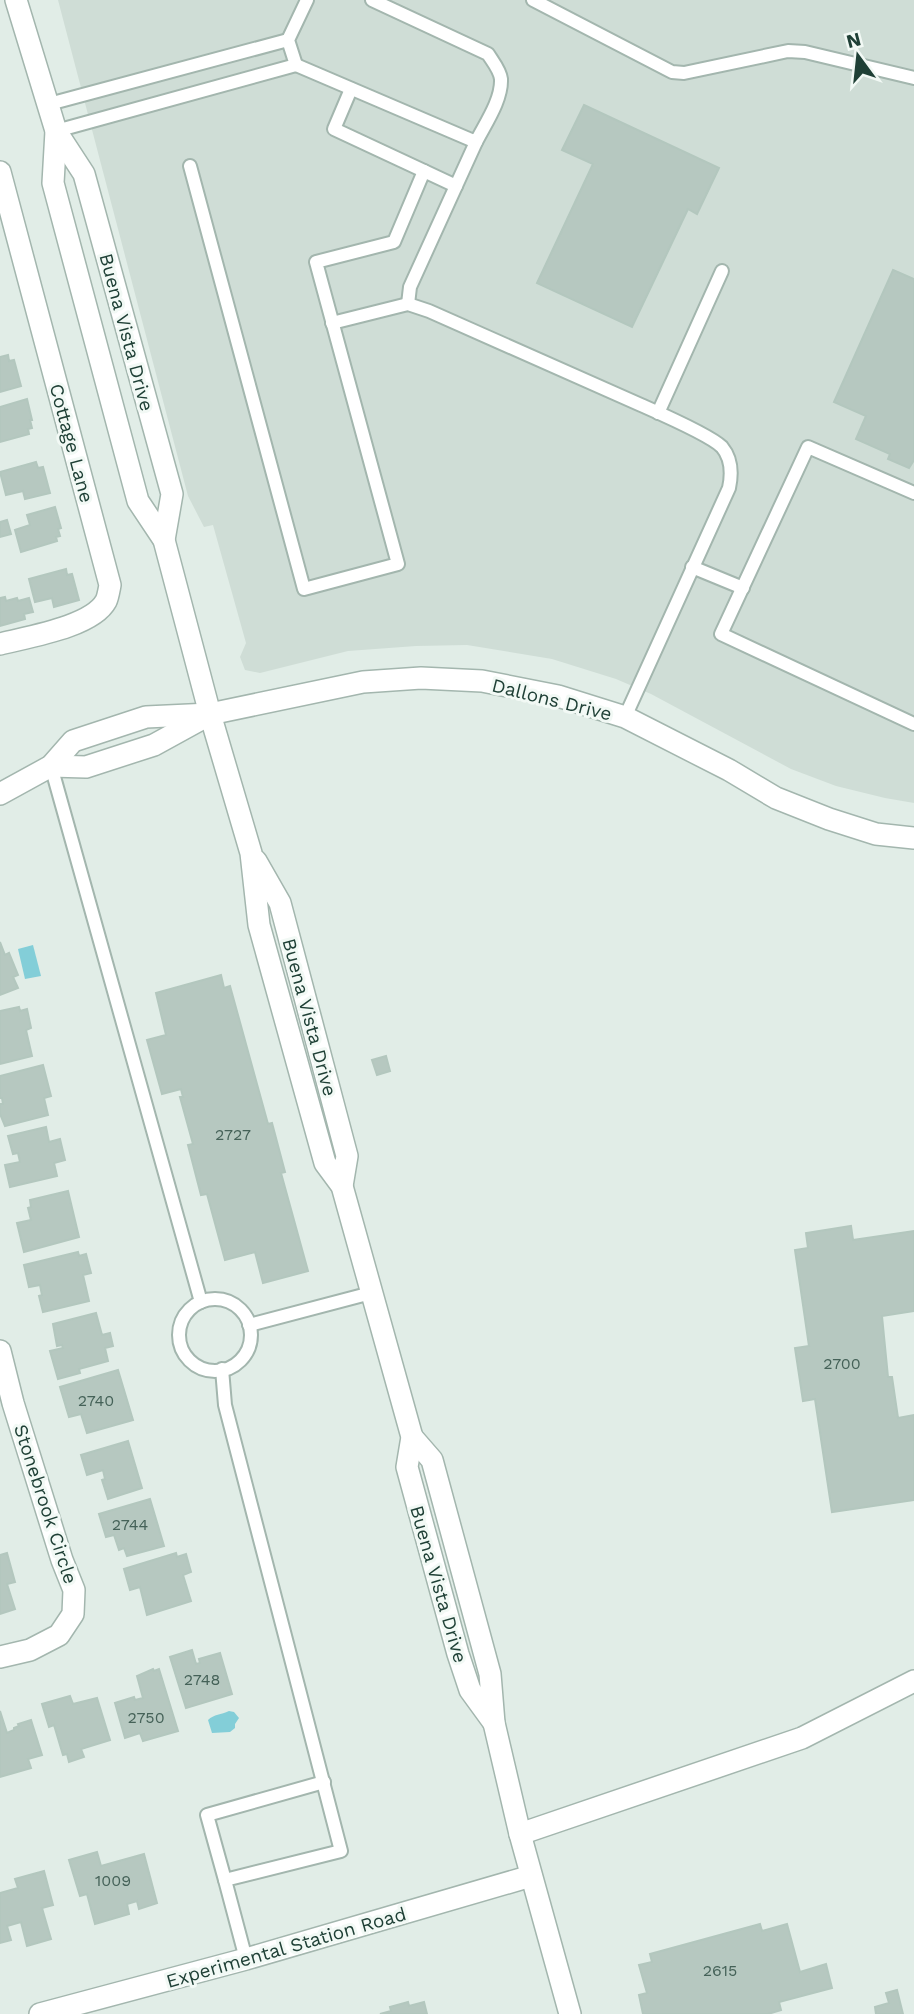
<svg xmlns="http://www.w3.org/2000/svg" width="914" height="2014" font-family="'Work Sans',sans-serif">
  <rect width="100%" height="100%" fill="#e1ede7"/>
  <!-- built -->
  <polygon fill="#cfddd6" points="58,0 914,0 914,803 885,798 836,786 791,769 651,694 616,679 552,659 467,645 416,646 348,651 260,673 245,670 240,657 246,643 213,525 204,527 188,496"/>
  <!-- water -->
  <g fill="#83ced8">
    <polygon points="33,945 41,976 25,979 18,949"/>
    <path d="M229 1711 234 1712 239 1718 235 1724V1728L230 1732 212 1733 208 1720C214 1714 221 1715 229 1711Z"/>
  </g>
  <!-- building -->
  <g fill="#b6c8c0" stroke="#b3c7be" stroke-width="2">
    <polygon points="584,105 719,168 697,214 688,209 632,327 537,283 593,164 562,150"/>
    <polygon points="893,270 914,279 914,460 909,468 888,459 890,454 856,439 866,416 834,402"/>
    <polygon points="8,355 9,361 14,360 21,386 0,392 0,357"/>
    <polygon points="27,399 32,420 30,420 32,428 28,429 29,434 0,442 0,407"/>
    <polygon points="36,462 38,468 43,467 50,493 25,499 23,491 6,495 0,472"/>
    <polygon points="55,507 61,528 58,529 60,536 56,537 57,541 21,552 15,530 30,525 27,515"/>
    <polygon points="7,520 11,534 0,537 0,522"/>
    <polygon points="66,569 67,575 72,574 79,600 54,607 52,598 35,602 29,579"/>
    <polygon points="5,597 6,601 17,598 18,601 29,598 33,612 24,614 25,619 0,626 0,598"/>
    <polygon points="0,942 5,955 9,953 18,975 13,977 18,988 0,995"/>
    <polygon points="221,975 224,988 230,986 268,1124 272,1123 285,1172 281,1173 308,1271 263,1283 255,1252 225,1260 207,1194 201,1195 188,1145 193,1144 180,1097 183,1097 181,1089 162,1094 147,1040 166,1035 156,993"/>
    <polygon points="19,1007 20,1011 27,1009 31,1028 26,1030 32,1056 0,1064 0,1011"/>
    <polygon points="386,1056 390,1071 377,1075 372,1060"/>
    <polygon points="43,1065 51,1096 44,1098 48,1115 5,1126 0,1114 0,1104 3,1104 2,1098 0,1098 0,1076"/>
    <polygon points="46,1127 49,1142 60,1139 65,1160 54,1163 57,1176 10,1187 5,1165 20,1162 18,1153 13,1154 8,1136"/>
    <polygon points="68,1191 79,1237 24,1252 17,1223 31,1220 28,1208 31,1207 30,1200"/>
    <polygon points="851,1226 853,1240 914,1231 914,1311 882,1316 888,1377 892,1377 898,1418 914,1415 914,1500 832,1512 815,1399 803,1401 795,1348 809,1346 795,1250 808,1248 806,1233"/>
    <polygon points="78,1252 79,1256 86,1254 91,1273 83,1275 89,1301 43,1312 39,1296 42,1295 40,1285 29,1287 24,1265"/>
    <polygon points="96,1313 102,1335 110,1333 113,1346 105,1348 108,1361 79,1369 80,1373 58,1379 50,1351 63,1348 62,1345 57,1346 53,1324"/>
    <polygon points="118,1370 133,1420 87,1433 81,1414 69,1417 60,1387"/>
    <polygon points="128,1441 142,1488 108,1499 102,1480 105,1479 103,1470 87,1475 81,1455"/>
    <polygon points="150,1499 164,1546 127,1556 124,1548 119,1550 114,1535 106,1537 99,1514"/>
    <polygon points="7,1553 15,1582 7,1584 15,1609 0,1614 0,1555"/>
    <polygon points="176,1553 177,1557 186,1554 191,1572 183,1575 191,1601 147,1615 140,1587 130,1590 124,1569"/>
    <polygon points="192,1650 196,1664 200,1663 199,1659 220,1653 232,1694 186,1708 170,1657"/>
    <polygon points="153,1669 154,1671 159,1669 178,1731 143,1741 140,1733 125,1738 115,1703 134,1697 135,1700 143,1698 137,1676"/>
    <polygon points="70,1696 73,1704 97,1698 110,1740 81,1749 84,1757 69,1762 67,1754 63,1755 54,1725 49,1727 42,1704"/>
    <polygon points="0,1711 7,1733 14,1730 14,1728 19,1726 18,1724 31,1720 42,1755 28,1759 31,1768 0,1777"/>
    <polygon points="97,1852 101,1866 144,1854 157,1903 139,1909 137,1901 127,1904 129,1914 95,1924 87,1894 80,1896 69,1860"/>
    <polygon points="44,1871 53,1905 42,1908 51,1939 27,1946 21,1922 7,1926 11,1940 0,1943 0,1893 18,1888 15,1879"/>
    <polygon points="760,1924 762,1931 787,1924 800,1972 826,1964 832,1988 779,2002 781,2010 768,2014 643,2014 639,1995 647,1993 639,1965 652,1962 650,1954"/>
    <polygon points="897,1990 903,2014 876,2014 875,2007 889,2003 886,1993"/>
    <polygon points="408,2002 409,2006 424,2002 427,2014 380,2014 391,2011 390,2007"/>
  </g>
  <g fill="none" stroke-linecap="round" stroke-linejoin="round">
    <!-- service casing -->
    <g stroke="#a3b6ae" stroke-width="16">
      <g id="service">
        <polyline points="533,0 672,72 684,73 788,51 805,52 914,78"/>
        <path d="M296 65 476 142C485 124 502 100 501 79 500 70 493 62 488 54L372 0"/>
        <polyline points="351,89 334,129 424,171"/>
        <polyline points="49,104 288,40"/>
        <polyline points="56,131 296,65 288,40 307,0"/>
        <polyline points="190,166 304,589 398,564 316,262 394,242 424,171 456,186"/>
        <polyline points="408,304 410,287 476,142"/>
        <path d="M332 323 408 304 429 311C499 342 570 373 641 405 659 413 710 435 722 447 732 459 732 474 729 488L625 717"/>
        <polyline points="658,413 722,271"/>
        <polyline points="914,493 808,447 721,634 914,724"/>
        <polyline points="692,567 743,588"/>
        <polyline points="51,766 201,1302"/>
        <circle cx="215" cy="1335" r="36"/>
        <polyline points="249,1325 371,1293"/>
        <polyline points="222,1369 225,1405 341,1851 225,1880 246,1959"/>
        <polyline points="225,1880 207,1815 324,1782"/>
      </g>
    </g>
    <!-- minor casing -->
    <g stroke="#a3b6ae" stroke-width="24">
      <g id="minor">
        <polyline points="16,0 56,131 53,183 138,501 164,540 210,714 251,853 259,925 325,1163 342,1186 412,1437 407,1467 458,1654 470,1690 494,1723"/>
        <polyline points="56,131 84,174 172,494 164,540"/>
        <path d="M0 172 110 585C109 590 108 597 106 601 92 627 27 637 0 644"/>
        <polyline points="256,861 280,903 347,1156 342,1186"/>
        <polyline points="0,1351 13,1403 62,1560 74,1590 73,1614 59,1635 30,1650 0,1657"/>
        <polyline points="412,1437 432,1460 490,1674 494,1723 520,1834 570,2014"/>
        <polyline points="520,1834 802,1738 914,1681"/>
        <polyline points="40,2014 246,1959 531,1876"/>
      </g>
    </g>
    <!-- tertiary casing -->
    <g stroke="#a3b6ae" stroke-width="24">
      <g id="tertiary">
        <polyline points="51,766 86,767 154,745 205,717"/>
        <polyline points="0,794 51,766 73,741 146,717 210,714 363,682 421,678 482,681 558,696 625,717 729,770 776,798 829,819 876,834 914,838"/>
      </g>
    </g>
    <!-- service -->
    <use href="#service" stroke="#fff" stroke-width="12"/>
    <!-- minor -->
    <use href="#minor" stroke="#fff" stroke-width="21"/>
    <!-- tertiary -->
    <use href="#tertiary" stroke="#fff" stroke-width="21"/>
  </g>
  <g text-anchor="middle" stroke-width="6" stroke-linejoin="round" paint-order="stroke">
    <!-- number labels -->
    <g font-size="16" fill="#456258">
      <text x="233" y="1140">2727</text>
      <text x="842" y="1369">2700</text>
      <text x="96" y="1406">2740</text>
      <text x="130" y="1530">2744</text>
      <text x="202" y="1685">2748</text>
      <text x="146" y="1723">2750</text>
      <text x="113" y="1886">1009</text>
      <text x="720" y="1976">2615</text>
    </g>
    <!-- street labels -->
    <g font-size="19" fill="#1f4036" stroke="#f2f9f5">
      <text transform="translate(127 332) rotate(75)" y="7">Buena Vista Drive</text>
      <text transform="translate(72 443) rotate(75)" y="7">Cottage Lane</text>
      <text transform="translate(552 699) rotate(14)" y="7">Dallons Drive</text>
      <text transform="translate(310 1017) rotate(75)" y="7">Buena Vista Drive</text>
      <text transform="translate(46 1504) rotate(72)" y="7">Stonebrook Circle</text>
      <text transform="translate(439 1584) rotate(74)" y="7">Buena Vista Drive</text>
      <text transform="translate(286 1947) rotate(-16)" y="7">Experimental Station Road</text>
    </g>
  </g>
  <!-- north arrow -->
  <g transform="translate(858 56) rotate(345)" stroke="#f2f9f5" stroke-width="5" paint-order="stroke">
  <path d="M0-5L12 26L0 18L-12 26Z" fill="#1f4036"/>
  <text y="-10" font-size="19" font-weight="bold" text-anchor="middle" fill="#1f4036">N</text>
  </g>
</svg>
